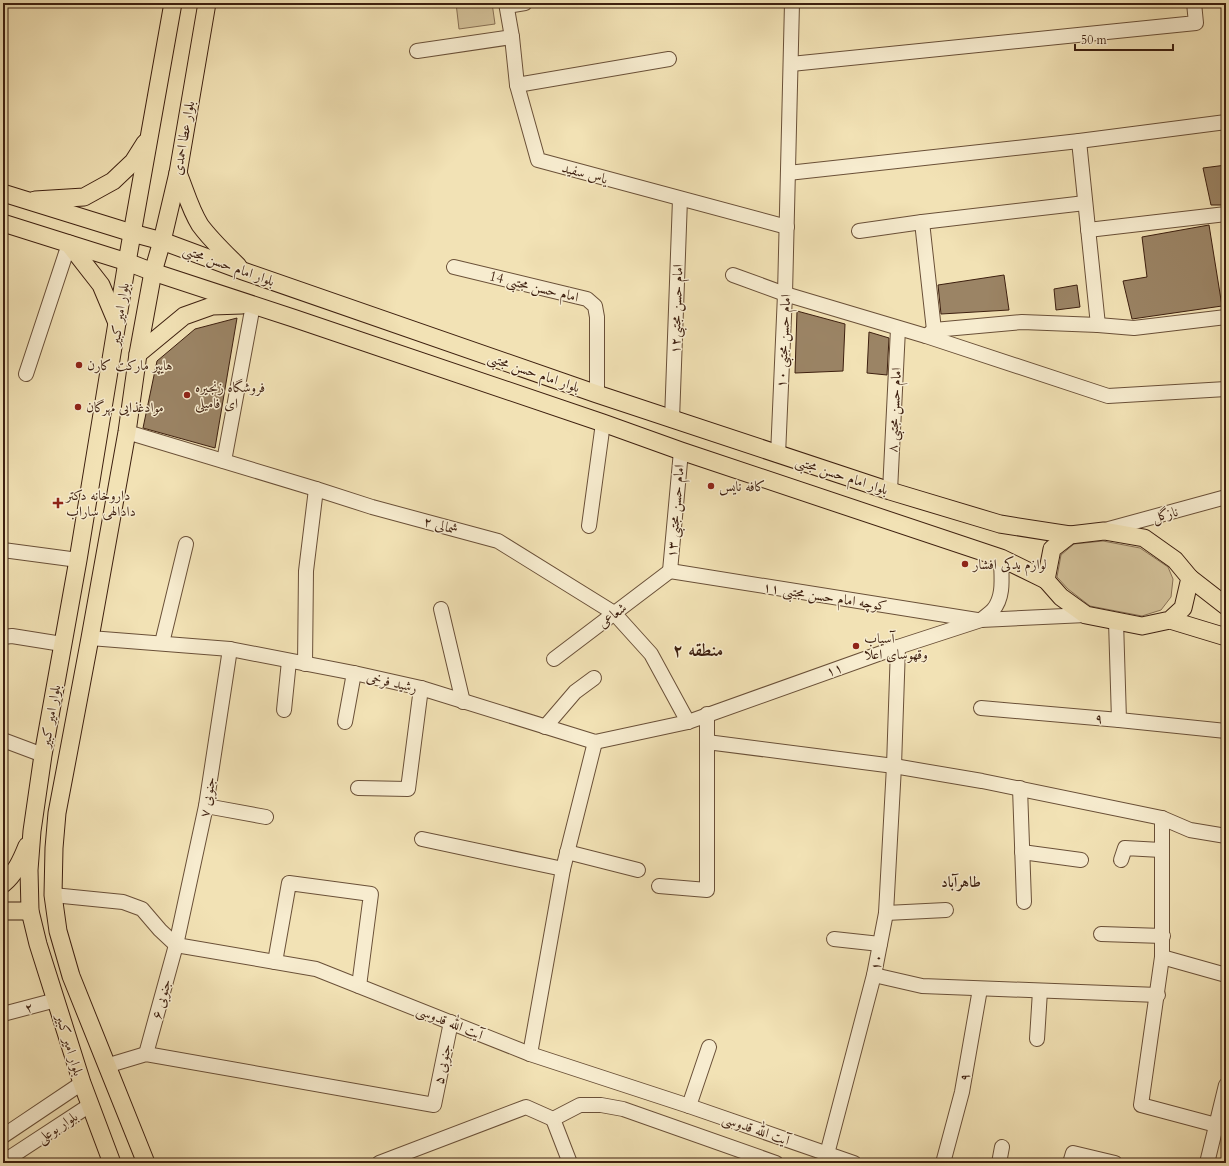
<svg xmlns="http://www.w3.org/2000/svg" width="1229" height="1166" font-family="Cardo,Amiri,serif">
  <rect width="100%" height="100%" fill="#f2e2b5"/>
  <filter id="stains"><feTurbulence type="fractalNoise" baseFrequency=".005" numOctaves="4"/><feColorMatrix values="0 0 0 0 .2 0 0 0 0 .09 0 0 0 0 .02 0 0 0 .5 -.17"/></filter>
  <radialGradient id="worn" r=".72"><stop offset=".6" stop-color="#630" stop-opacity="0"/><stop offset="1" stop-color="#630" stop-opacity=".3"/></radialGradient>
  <!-- green -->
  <g fill="#d3c199" stroke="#887054">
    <polygon points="456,3 492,3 495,24 459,29"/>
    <polygon points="1103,541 1140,548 1168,567 1173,579 1171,597 1161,610 1142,616 1090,606 1068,589 1057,577 1061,555 1074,544"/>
  </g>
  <!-- building -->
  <g fill="#9b8465" stroke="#3d1f0f">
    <polygon points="1226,165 1226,205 1211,205 1203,168"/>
    <polygon points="1209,225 1222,306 1132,319 1123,281 1147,277 1142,237"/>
    <polygon points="1004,275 1009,310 941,314 938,285"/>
    <polygon points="1077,285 1080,307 1056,310 1054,289"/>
    <polygon points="797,311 845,324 843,371 795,373"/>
    <polygon points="237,318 215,448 143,428 157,361 195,329"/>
    <polygon points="869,332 889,338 887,375 867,373"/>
  </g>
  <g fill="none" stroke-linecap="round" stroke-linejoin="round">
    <!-- minor casing -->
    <g stroke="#6a5038" stroke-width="16">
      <g id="minor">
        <polyline points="506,3 512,37 517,85 538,160 787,227"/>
        <polyline points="507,6 525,3"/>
        <polyline points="417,51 512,37"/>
        <polyline points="791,64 1196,23 1194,3"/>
        <polyline points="517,85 669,59"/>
        <polyline points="1079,141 1098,325"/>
        <polyline points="788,173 1079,141 1226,122"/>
        <polyline points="922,222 934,330"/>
        <polyline points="1088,230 1226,214"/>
        <polyline points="859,231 922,222 1085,203"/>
        <polyline points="454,267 587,299 595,306 597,317 597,394"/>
        <polyline points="733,275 785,294 926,336 1108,396 1226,389"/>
        <polyline points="926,336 934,330 1022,322 1098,325 1134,328 1226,317"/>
        <polyline points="26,374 69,244"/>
        <polyline points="672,420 680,199"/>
        <polyline points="127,432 316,489 372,507 498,541 614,613 651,654 688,722"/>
        <polyline points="778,455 785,294 792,3"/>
        <polyline points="224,461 253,305"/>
        <polyline points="890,491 898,329"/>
        <polyline points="589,526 603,423"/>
        <polyline points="1105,530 1226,497"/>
        <polyline points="3,550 78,560"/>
        <polyline points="670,571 977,620"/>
        <polyline points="670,571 681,451"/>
        <polyline points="441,609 463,702"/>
        <path d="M981 620C985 617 989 614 993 610 1005 596 1001 575 1001 558"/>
        <polyline points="3,637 12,636 62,644"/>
        <polyline points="90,638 230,649 354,673 421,688 595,742 688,722 898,647 981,620 1086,615"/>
        <polyline points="162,643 186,544"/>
        <polyline points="554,659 670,571"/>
        <polyline points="305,664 306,571 316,489"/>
        <polyline points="981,708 1119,720 1116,621"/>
        <polyline points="284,710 289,661"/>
        <polyline points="1119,720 1226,731"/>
        <polyline points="345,722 354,673"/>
        <polyline points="545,727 575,692 594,678"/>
        <polyline points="3,740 43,755"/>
        <polyline points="707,742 894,766 982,781 1162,818 1190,830 1226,836"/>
        <polyline points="358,788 408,789 421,688"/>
        <polyline points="1020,788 1024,902"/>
        <polyline points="206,806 266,817"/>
        <polyline points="1162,818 1162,957 1141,1105 1216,1125"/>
        <polyline points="422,839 563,869"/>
        <polyline points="567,852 638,870"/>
        <polyline points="1022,852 1081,860"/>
        <polyline points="1121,860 1125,848 1161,850"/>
        <polyline points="659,886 707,890 707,714"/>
        <polyline points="53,895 123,902 142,909 160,930 176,945 316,969 530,1054 689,1106 854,1163"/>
        <polyline points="886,913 946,910"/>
        <polyline points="1101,934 1163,936"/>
        <polyline points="834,939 880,944"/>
        <polyline points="1162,957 1226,975"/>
        <polyline points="275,962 289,883 371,894 359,986"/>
        <polyline points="874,975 922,986 1158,995"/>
        <polyline points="3,1014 56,1000"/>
        <polyline points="1037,1039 1040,991"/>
        <polyline points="146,1054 176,945 206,806 230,649"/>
        <polyline points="530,1054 563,869 595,742"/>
        <polyline points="106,1066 146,1054 434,1105 451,1022"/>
        <polyline points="689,1106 709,1047"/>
        <polyline points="553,1119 570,1163"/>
        <polyline points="3,1136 82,1083"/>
        <polyline points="827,1154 874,975 886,913 894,766 898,647"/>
        <polyline points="3,1162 90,1105"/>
        <polyline points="379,1163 526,1107 553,1119 580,1105 601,1105 623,1109 776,1163"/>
        <polyline points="943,1163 962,1092 980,989"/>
        <polyline points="999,1163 1002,1147"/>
        <polyline points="1070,1163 1073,1153 1115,1163"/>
        <polyline points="1207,1163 1226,1085"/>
      </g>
    </g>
    <!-- major casing -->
    <g stroke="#3d1f0f" stroke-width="19">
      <g id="major">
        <path d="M178 173C185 190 190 209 200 225 211 240 225 253 238 266"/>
        <polyline points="3,193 132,233 162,241 243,271 597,394 890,491 1000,524 1070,535"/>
        <polyline points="35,200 84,197 113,181 133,162 145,143"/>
        <polyline points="3,223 127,262 153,272 293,318 603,423 681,451 1001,558 1046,580"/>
        <polyline points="69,244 101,285 117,323"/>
        <polyline points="138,354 184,316 212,306 242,305"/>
        <polyline points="1190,578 1226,606"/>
        <polyline points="1170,620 1183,608 1190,578 1175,560 1144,538 1104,531 1070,535 1052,549 1046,580 1061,597 1086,615 1142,626 1170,620 1226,637"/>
        <path d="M3 884C15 874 21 861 27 846"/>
        <polyline points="3,911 30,911"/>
        <polyline points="112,1163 82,1083 38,944 30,911 29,870 32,831 43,755 78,560 127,262 173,3"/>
        <polyline points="146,1163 71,976 58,931 53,895 54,848 57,813 65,771 90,638 127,432 138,354 153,272 162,241 178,173 207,3"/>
      </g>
    </g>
    <!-- minor -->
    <use href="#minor" stroke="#f7eccf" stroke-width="14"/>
    <!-- major -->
    <use href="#major" stroke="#f2e2b5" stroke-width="17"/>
  </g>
  <!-- markers -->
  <g fill="#8f2418" stroke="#f7eccf" stroke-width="1.5">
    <circle cx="79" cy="365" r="4"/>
    <circle cx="187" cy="395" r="4"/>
    <circle cx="78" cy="407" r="4"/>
    <circle cx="711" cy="486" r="4"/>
    <path d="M56 497h4v4h4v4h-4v4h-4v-4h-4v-4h4z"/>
    <circle cx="965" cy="564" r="4"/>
    <circle cx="856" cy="646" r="4"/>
  </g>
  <g text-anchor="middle" stroke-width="3" stroke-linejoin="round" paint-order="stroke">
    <!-- street labels -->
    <g font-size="14" fill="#3d1f0f" stroke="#f7eccf">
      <text transform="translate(183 138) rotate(-80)" y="5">بلوار عطا احمدی</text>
      <text transform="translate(585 173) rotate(15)" y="5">یاس سفید</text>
      <text transform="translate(229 265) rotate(20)" y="5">بلوار امام حسن مجتبی</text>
      <text transform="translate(534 286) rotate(14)" y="5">امام حسن مجتبی 14</text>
      <text transform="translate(676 309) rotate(-88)" y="5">امام حسن مجتبی۱۲</text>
      <text transform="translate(119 314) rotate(-81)" y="5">بلوار امیر کبیر</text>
      <text transform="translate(783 341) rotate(-87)" y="5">امام حسن مجتبی ۱۰</text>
      <text transform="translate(534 372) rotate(19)" y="5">بلوار امام حسن مجتبی</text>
      <text transform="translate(894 410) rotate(-87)" y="5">امام حسن مجتبی ۸</text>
      <text transform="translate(842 475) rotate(18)" y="5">بلوار امام حسن مجتبی</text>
      <text transform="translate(675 511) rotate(-85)" y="5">امام حسن مجتبی ۱۳</text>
      <text transform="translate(1165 514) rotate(-15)" y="5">نازگل</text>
      <text transform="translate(441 525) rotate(15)" y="5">۲ شمالی</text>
      <text transform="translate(825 596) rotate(9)" y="5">کوچه امام حسن مجتبی ۱۱</text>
      <text transform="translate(612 615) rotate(-37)" y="5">شعاعی</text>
      <text transform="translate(834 669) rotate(-19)" y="5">۱۱</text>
      <text transform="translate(392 682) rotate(13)" y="5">رشید فرخی</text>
      <text transform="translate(50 716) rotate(-80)" y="5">بلوار امیر کبیر</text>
      <text transform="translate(1099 718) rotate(5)" y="5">۹</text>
      <text transform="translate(207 797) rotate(-80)" y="5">۷ جنوبی</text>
      <text transform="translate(876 962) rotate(-78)" y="5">۱۰</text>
      <text transform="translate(161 999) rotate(-75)" y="5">۶ جنوبی</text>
      <text transform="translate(29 1007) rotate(-15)" y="5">۲</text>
      <text transform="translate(450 1022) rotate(22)" y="5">آیت الله قدوسی</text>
      <text transform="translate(70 1045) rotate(73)" y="5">بلوار امیر کبیر</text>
      <text transform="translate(442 1064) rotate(-78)" y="5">۵ جنوبی</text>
      <text transform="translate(964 1077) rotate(-80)" y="5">۹</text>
      <text transform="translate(57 1127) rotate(-33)" y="5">بلوار بوعلی</text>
      <text transform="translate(756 1129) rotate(19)" y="5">آیت الله قدوسی</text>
    </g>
    <!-- poi labels -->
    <g font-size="14" fill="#3d1f0f" stroke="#f7eccf" text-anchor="start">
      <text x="87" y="370">هایپر مارکت کارن</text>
      <text x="195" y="392">فروشگاه زنجیره<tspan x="195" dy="16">ای فامیلی</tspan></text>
      <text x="86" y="412">موادغذایی مهرگان</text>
      <text x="719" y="491">کافه نایس</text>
      <text x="66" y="500">داروخانه دکتر<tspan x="66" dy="16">دادالهی ساراب</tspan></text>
      <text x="973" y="569">لوازم یدکی افشار</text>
      <text x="864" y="643">آسیاب<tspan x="864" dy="16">وقهوسای اعلا</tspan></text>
    </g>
    <!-- neighbourhood labels -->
    <g font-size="15" font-weight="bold" fill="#3d1f0f" stroke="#f7eccf">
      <text x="961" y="887">طاهرآباد</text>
    </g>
    <!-- district labels -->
    <g font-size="18" font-weight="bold" fill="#3d1f0f" stroke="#f7eccf">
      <text x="698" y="656">منطقه ۲</text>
    </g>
  </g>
  <!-- margin -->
  <rect width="1229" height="1166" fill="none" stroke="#f2e2b5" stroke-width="16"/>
  <rect x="4" y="4" width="1221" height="1158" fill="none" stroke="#3d1f0f" stroke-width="2"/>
  <rect x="8" y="8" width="1213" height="1150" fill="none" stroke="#3d1f0f"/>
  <!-- scale -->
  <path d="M1075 44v6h98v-6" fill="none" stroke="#3d1f0f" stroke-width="2"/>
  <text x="1081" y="44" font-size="12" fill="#3d1f0f" stroke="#f7eccf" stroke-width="3" paint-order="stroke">50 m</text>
  <rect width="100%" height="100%" filter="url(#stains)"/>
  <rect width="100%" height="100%" fill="url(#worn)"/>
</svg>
